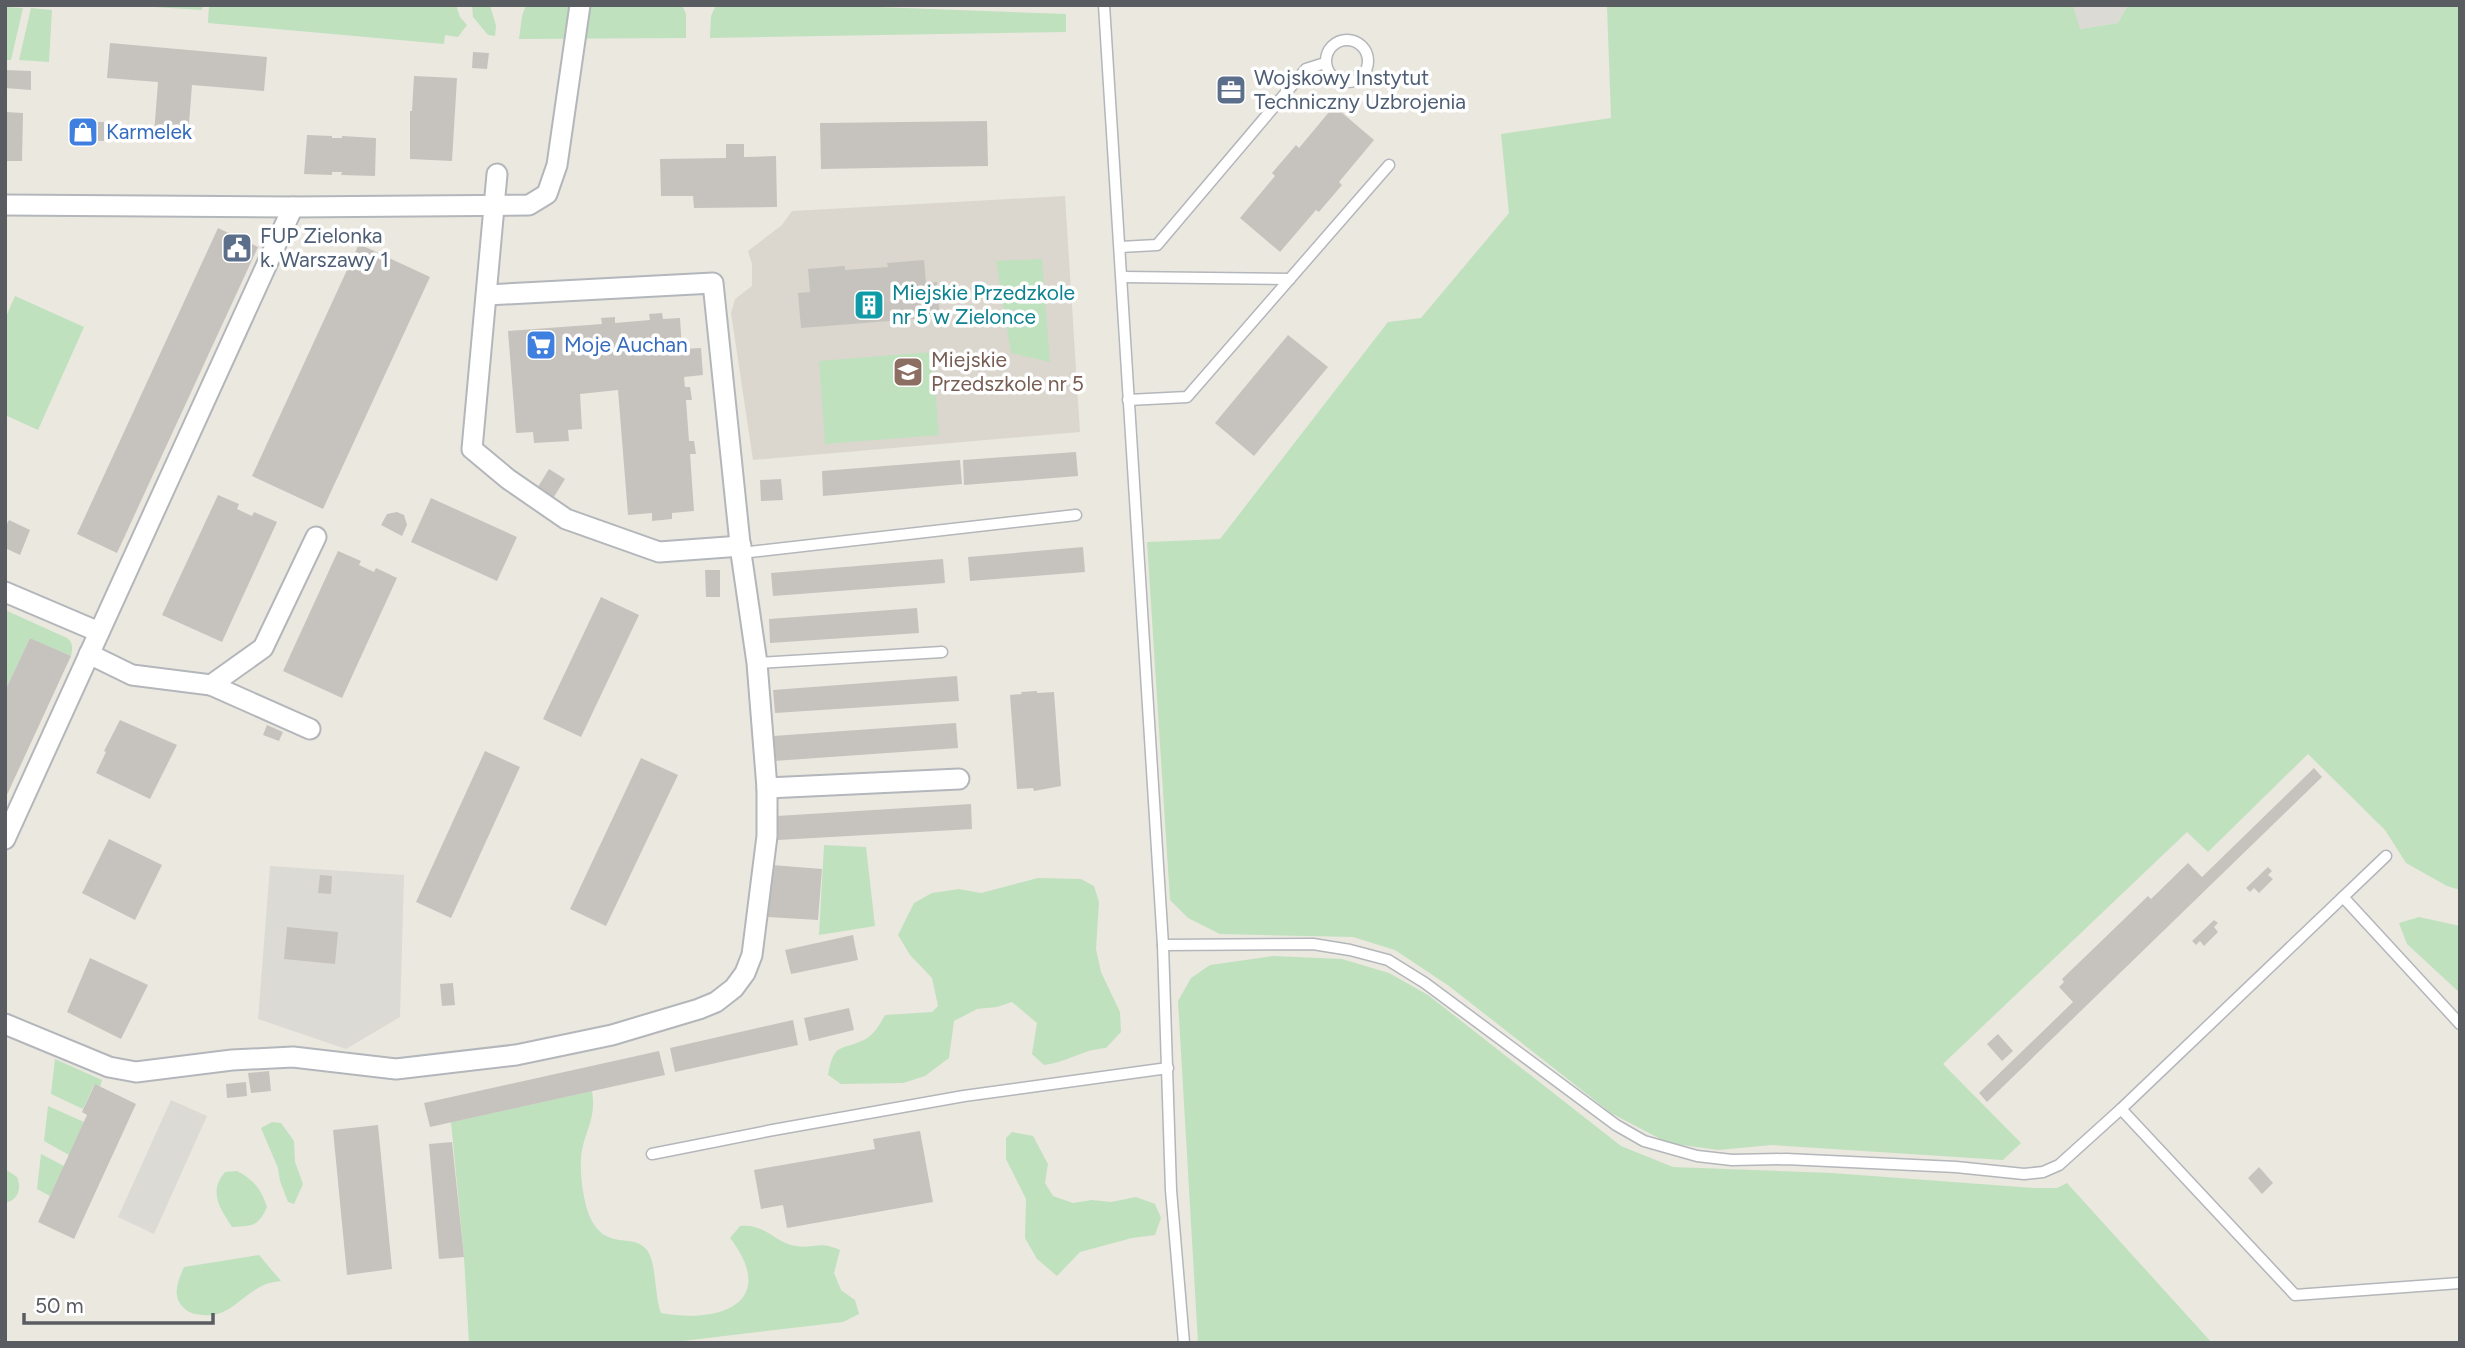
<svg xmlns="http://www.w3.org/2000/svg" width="2465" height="1348" font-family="Figtree,sans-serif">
  <rect width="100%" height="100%" fill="#ebe8e0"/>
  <!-- industrial -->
  <g fill="#dcdad5">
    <polygon points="2073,5 2128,5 2118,23 2079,29"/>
    <polygon points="270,866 404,875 400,1017 346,1049 258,1019"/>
    <polygon points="171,1100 207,1116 154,1234 118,1217"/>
  </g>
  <!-- education -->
  <polygon fill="#dbd7ce" points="1065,196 1080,432 753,460 731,313 735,299 752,286 752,264 748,251 782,225 792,211"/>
  <!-- green -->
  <g fill="#bfe1be">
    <polygon points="122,5 203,5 202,10"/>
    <polygon points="209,5 456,5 460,17 467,25 458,37 445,35 444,44 208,23"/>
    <polygon points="472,5 490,5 496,26 495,36 488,35 473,17"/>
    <polygon points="526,5 682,5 686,14 686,38 519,39 522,16"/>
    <polygon points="716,5 825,5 1066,14 1066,32 710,38 711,16"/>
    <polygon points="2073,5 2080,29 2118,23 2128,5 2460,5 2460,890 2447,886 2406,863 2385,830 2308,754 2208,852 2187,832 1943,1064 2021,1143 2003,1160 1772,1145 1718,1150 1668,1143 1611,1113 1449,986 1395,950 1353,937 1220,934 1188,918 1170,900 1147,542 1220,539 1388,322 1421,318 1509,213 1501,134 1611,118 1607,6"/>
    <polygon points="5,7 23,8 11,60 5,60"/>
    <polygon points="31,8 52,10 49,62 19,60"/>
    <polygon points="1042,259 1050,362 1011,353 996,261"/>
    <polygon points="15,296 84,327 38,430 5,415 5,319"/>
    <polygon points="932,352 939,435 825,444 819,361"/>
    <path d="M5 610 67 638C73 642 73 649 71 656L30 638 5 691Z"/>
    <polygon points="824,845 866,847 875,926 819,935"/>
    <path d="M1038 878 1081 879 1094 886 1099 902 1096 949 1101 972 1120 1012 1121 1032 1106 1048C1081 1050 1068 1062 1044 1065L1032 1054 1037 1023 1012 1002 997 1007 977 1009 954 1021 949 1058 925 1076 903 1083 841 1084 828 1075C834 1042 840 1051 864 1040 874 1035 880 1024 885 1015L932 1012 938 1006 932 978 910 955 898 935 914 903 932 893 959 889 981 893Z"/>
    <polygon points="2419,917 2460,926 2460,993 2407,944 2399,923"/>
    <polygon points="1273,956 1342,959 1389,973 1428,995 1621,1146 1673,1167 1832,1173 2035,1188 2057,1188 2067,1183 2212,1343 1198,1343 1178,1001 1191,978 1210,965"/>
    <polygon points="55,1059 102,1080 100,1087 94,1085 83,1109 51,1094"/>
    <path d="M592 1091C597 1121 583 1132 581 1159 580 1174 583 1197 588 1212 603 1254 633 1231 647 1250 657 1264 654 1295 661 1313 719 1324 780 1303 730 1238L740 1226C766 1223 774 1243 796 1246 815 1249 819 1240 840 1250L834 1273 841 1290 855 1300 859 1314 843 1322 666 1343H469L464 1257 451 1122Z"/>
    <polygon points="48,1106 84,1122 69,1155 44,1141"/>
    <polygon points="272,1122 281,1123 294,1141 295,1162 303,1184 294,1204 288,1202 280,1181 278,1168 261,1128"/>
    <polygon points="1012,1132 1033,1136 1048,1164 1045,1183 1053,1196 1073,1203 1092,1200 1111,1202 1136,1197 1155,1204 1161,1218 1155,1235 1132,1238 1080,1252 1057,1276 1037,1259 1025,1238 1026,1199 1006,1159 1006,1138"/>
    <polygon points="41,1154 64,1166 50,1196 37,1189"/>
    <path d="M5 1169 17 1177C22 1189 18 1200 5 1203Z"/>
    <path d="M237 1171C254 1180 261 1189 267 1207 258 1227 252 1226 232 1227 220 1208 208 1192 225 1172Z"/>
    <path d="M259 1255 281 1281C274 1282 266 1283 260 1287 240 1297 228 1318 203 1315 195 1314 190 1314 184 1308 171 1296 178 1281 184 1267Z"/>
  </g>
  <!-- building -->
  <g fill="#c6c3be">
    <polygon points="110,43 267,57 264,91 192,85 188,137 154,134 158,82 107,78"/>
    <polygon points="473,52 489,53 487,69 472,68"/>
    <polygon points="5,70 31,71 31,90 5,88"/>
    <polygon points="414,76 457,78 452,161 410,159 410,111 412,111"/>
    <polygon points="1334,106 1374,140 1339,182 1342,185 1319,212 1316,210 1280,252 1240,218 1275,176 1272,173 1296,145 1299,148"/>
    <polygon points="5,112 23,113 22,161 5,161"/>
    <polygon points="987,121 988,166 821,169 820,123"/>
    <polygon points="77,122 104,122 104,141 77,140"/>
    <polygon points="307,135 332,136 332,138 342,138 342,136 376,138 375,176 341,175 342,172 332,172 332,175 304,174"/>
    <polygon points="726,144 744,144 744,157 776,156 777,207 694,208 693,196 661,196 660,159 726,158"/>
    <polygon points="218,228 258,247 117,553 77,534"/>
    <polygon points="359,244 430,277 323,509 252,476"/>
    <polygon points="924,260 926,283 937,282 940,317 801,328 798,293 810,292 808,269 845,266 845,270 888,267 887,263"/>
    <polygon points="662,313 663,319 680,318 682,349 701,348 703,375 684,377 685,387 690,387 692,400 686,400 689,441 694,441 696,454 690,454 694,511 672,513 672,519 652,521 652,513 628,515 618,390 580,394 582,429 568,430 569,441 534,443 533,432 516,433 508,331 602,324 601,318 615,317 615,323 650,320 649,314"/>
    <polygon points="1288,335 1328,367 1254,456 1215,423"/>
    <polygon points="1076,452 1078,476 964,485 963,460"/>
    <polygon points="960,460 962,484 823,496 822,471"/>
    <polygon points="549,469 565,479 552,500 536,490"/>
    <polygon points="781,479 783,500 761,501 760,480"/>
    <polygon points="218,495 239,504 237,509 252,516 254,512 277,522 222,642 162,615"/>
    <polygon points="431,498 517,537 497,581 411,542"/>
    <polygon points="397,512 404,515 407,525 402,536 381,525 387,514"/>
    <polygon points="9,520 30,530 20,555 5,548 5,527"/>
    <polygon points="1083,547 1085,572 970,581 968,557"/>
    <polygon points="338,551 361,561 359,565 374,572 376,568 397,578 342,698 283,671"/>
    <polygon points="943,559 945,583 773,596 771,573"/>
    <polygon points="705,570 720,570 720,597 706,597"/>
    <polygon points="601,597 639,615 581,737 543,719"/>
    <polygon points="917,608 919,633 770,643 769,619"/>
    <polygon points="30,638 71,656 5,799 5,691"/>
    <polygon points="957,676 959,701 775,713 773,690"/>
    <polygon points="1037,691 1037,693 1054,692 1061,786 1034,791 1033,788 1017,789 1010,695 1022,694 1021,692"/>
    <polygon points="120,720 177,745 150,799 96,773 106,752 104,751"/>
    <polygon points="956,723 958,748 774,761 773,736"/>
    <polygon points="267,725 283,732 279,741 263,735"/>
    <polygon points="485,751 520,767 451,918 416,902"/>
    <polygon points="641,758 678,775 606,926 570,909"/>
    <polygon points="2314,768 2322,777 1987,1102 1979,1093 2073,1002 2059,987 2064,982 2062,979 2148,896 2151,899 2188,863 2202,877"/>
    <polygon points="971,804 972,829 778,840 777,816"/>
    <polygon points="109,839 162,865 135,920 82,893"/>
    <polygon points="772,865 822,869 818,920 768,917"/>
    <polygon points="2268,867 2272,871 2268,875 2273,879 2259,893 2254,888 2250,892 2246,888"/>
    <polygon points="320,875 332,876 331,894 318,893"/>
    <polygon points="2214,920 2218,923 2214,927 2218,932 2204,946 2200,941 2196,945 2192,941"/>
    <polygon points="287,927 338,932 335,964 284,959"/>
    <polygon points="853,935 858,960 791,974 785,950"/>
    <polygon points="90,958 148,985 121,1039 67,1012"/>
    <polygon points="453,983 455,1005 442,1006 440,984"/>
    <polygon points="849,1008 854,1030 809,1041 804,1018"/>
    <polygon points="793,1020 798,1045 675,1072 670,1048"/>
    <polygon points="1998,1034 2013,1051 2002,1061 1987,1044"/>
    <polygon points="659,1051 665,1075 430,1127 424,1103"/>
    <polygon points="269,1071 271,1091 251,1093 248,1073"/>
    <polygon points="246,1082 247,1096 227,1098 226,1084"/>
    <polygon points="95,1084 136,1104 74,1239 38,1222 87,1115 82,1112"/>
    <polygon points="378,1125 392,1269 347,1275 333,1130"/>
    <polygon points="920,1131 933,1202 787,1228 783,1205 761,1209 754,1170 875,1149 873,1139"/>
    <polygon points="452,1142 464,1257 439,1259 429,1144"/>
    <polygon points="2259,1167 2273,1183 2262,1194 2248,1178"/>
  </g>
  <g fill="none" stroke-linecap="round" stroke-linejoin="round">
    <!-- service casing -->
    <g stroke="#b3b6ba" stroke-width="13">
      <g id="service">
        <polyline points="1104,5 1163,945 1171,1190 1184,1343"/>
        <circle cx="1347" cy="61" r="21"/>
        <polyline points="1120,247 1157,245 1306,69 1325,63"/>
        <polyline points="1122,277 1290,279"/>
        <polyline points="1128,400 1187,397 1389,165"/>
        <polyline points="741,553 1076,515"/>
        <polyline points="757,663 942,652"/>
        <polyline points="2343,897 2460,1024"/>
        <polyline points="1163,945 1313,944 1350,950 1388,960 1425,983 1616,1125 1644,1141 1697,1156 1732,1160 1786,1159 1956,1167 2024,1174 2043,1172 2059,1165 2121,1109 2386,856"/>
        <polyline points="2121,1109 2295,1295 2460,1283"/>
        <polyline points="652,1154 773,1130 964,1096 1168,1068"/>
      </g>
    </g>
    <!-- minor casing -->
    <g stroke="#b3b6ba" stroke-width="23">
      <g id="minor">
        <polyline points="497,174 472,449 508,479 566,519 659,552 741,546"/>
        <polyline points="5,205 293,207 529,205 547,194 557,165 580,5"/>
        <polyline points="5,592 99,632"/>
        <polyline points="89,654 132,675 211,685 263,648 316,537"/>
        <polyline points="211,685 310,729"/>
        <polyline points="767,788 959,779"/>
        <polyline points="5,839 293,207"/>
        <polyline points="5,1024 109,1067 136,1072 232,1060 293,1057 396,1069 516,1055 612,1035 699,1009 716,1002 734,988 745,973 752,955 767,836 767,788 757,663 741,553 713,283 487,295"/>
      </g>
    </g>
    <!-- service -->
    <use href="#service" stroke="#fff" stroke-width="10"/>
    <!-- minor -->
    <use href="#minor" stroke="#fff" stroke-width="19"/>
  </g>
  <!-- icons -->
  <defs>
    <g id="office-square" transform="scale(1.575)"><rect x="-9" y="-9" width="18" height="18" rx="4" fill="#5c6f8a" stroke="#fff"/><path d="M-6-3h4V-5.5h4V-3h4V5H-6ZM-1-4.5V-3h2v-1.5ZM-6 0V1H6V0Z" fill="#fff"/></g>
    <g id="shop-square" transform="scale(1.575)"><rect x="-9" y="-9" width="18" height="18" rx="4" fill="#3f7fe0" stroke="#fff"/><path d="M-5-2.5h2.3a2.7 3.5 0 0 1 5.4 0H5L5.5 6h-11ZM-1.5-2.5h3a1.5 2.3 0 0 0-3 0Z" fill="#fff"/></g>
    <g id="civic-square" transform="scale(1.575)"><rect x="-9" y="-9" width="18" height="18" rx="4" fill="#5c6f8a" stroke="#fff"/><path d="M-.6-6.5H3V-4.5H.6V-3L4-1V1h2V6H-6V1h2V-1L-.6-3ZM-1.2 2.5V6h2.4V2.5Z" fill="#fff"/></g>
    <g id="building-square" transform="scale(1.575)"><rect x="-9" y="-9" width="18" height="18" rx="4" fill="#0f9aa8" stroke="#fff"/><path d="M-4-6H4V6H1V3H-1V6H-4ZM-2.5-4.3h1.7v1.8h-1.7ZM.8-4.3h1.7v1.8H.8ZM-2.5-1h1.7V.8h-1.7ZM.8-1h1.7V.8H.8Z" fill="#fff"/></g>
    <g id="supermarket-square" transform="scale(1.575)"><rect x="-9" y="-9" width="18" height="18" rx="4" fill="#3f7fe0" stroke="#fff"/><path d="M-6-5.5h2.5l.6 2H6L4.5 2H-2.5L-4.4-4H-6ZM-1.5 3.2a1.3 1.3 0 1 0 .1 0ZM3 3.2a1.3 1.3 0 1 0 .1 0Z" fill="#fff"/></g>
    <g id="school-square" transform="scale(1.575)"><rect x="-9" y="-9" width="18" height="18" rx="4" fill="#8d6e63" stroke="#fff"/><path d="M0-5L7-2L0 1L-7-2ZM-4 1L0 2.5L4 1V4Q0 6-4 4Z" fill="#fff"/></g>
  </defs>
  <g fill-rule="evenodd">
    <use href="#office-square" x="1231" y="90"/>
    <use href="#shop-square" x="83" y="132"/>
    <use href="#civic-square" x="237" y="248"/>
    <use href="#building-square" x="869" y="305"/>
    <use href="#supermarket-square" x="541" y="345"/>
    <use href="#school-square" x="908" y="372"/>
  </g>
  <g text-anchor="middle" stroke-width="7" stroke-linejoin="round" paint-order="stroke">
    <!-- service labels -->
    <g font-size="21" fill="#4e5e75" stroke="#fff" text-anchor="start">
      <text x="1254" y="85">Wojskowy Instytut<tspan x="1254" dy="24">Techniczny Uzbrojenia</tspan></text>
      <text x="260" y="243">FUP Zielonka<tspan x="260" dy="24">k. Warszawy 1</tspan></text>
    </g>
    <!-- shop labels -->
    <g font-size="21" fill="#366cbe" stroke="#fff" text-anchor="start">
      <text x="106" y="139">Karmelek</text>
      <text x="564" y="352">Moje Auchan</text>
    </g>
    <!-- culture labels -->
    <g font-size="21" fill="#0d838f" stroke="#fff" text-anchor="start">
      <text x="892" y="300">Miejskie Przedzkole<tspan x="892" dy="24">nr 5 w Zielonce</tspan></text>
    </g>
    <!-- education labels -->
    <g font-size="21" fill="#785e54" stroke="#fff" text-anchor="start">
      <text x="931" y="367">Miejskie<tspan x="931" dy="24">Przedszkole nr 5</tspan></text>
    </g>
  </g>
  <!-- border -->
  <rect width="2465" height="1348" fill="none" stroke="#595c60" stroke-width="14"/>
  <!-- scale -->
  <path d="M24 1313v10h189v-10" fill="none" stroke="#595c60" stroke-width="3.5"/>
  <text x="35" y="1313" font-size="21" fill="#595c60" stroke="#ffffff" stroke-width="5" paint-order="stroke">50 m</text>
</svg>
